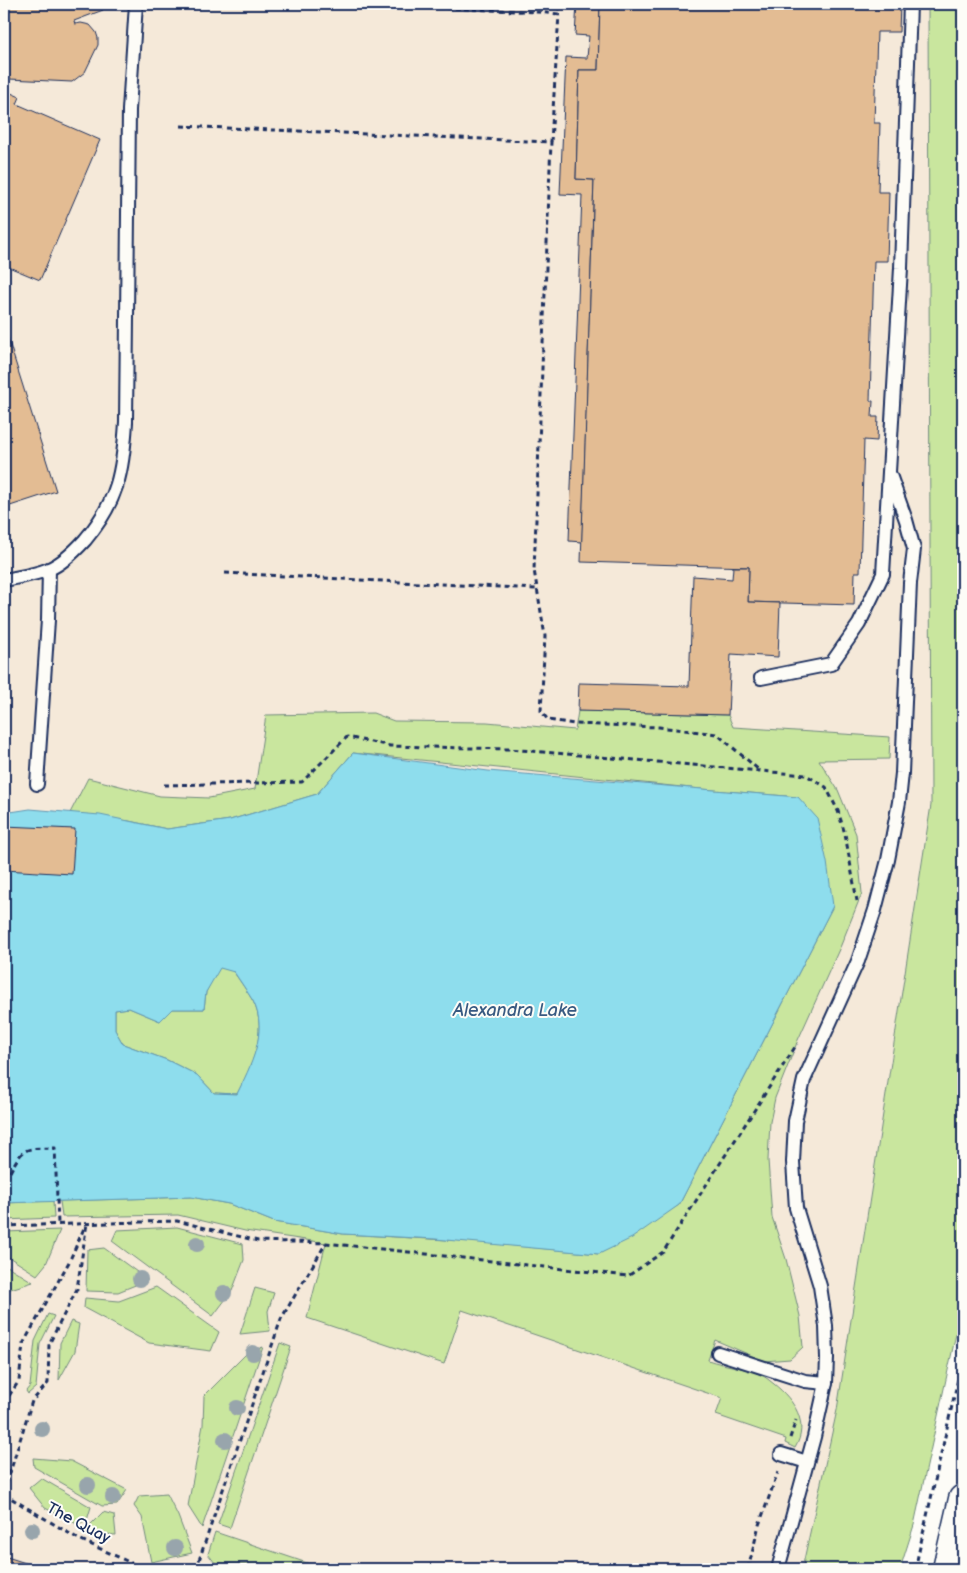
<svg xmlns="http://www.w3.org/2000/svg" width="967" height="1573" font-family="'Balsamiq Sans',sans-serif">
  <rect width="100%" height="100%" fill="#fdfcf7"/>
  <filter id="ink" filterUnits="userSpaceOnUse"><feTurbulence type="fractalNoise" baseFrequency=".02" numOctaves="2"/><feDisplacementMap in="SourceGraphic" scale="10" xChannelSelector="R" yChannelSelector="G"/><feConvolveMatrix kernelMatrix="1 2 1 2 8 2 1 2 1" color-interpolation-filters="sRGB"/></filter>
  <g filter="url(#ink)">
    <!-- built -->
    <polygon fill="#f5e9d9" points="4,4 928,4 931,805 837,1410 802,1569 4,1569"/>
    <!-- green -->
    <g fill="#c9e69e" stroke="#728a7e">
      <polygon points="928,4 963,4 963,1302 914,1525 900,1569 802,1569 837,1410 931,805"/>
      <path d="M578 711 728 715 733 727 890 737 889 759 819 760 838 790 856 834 862 893 841 945 798 1040 775 1098 770 1122 768 1160 772 1217 786 1259 800 1316 803 1347 790 1359 764 1361 715 1340 708 1360C725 1366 745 1367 761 1375 766 1377 770 1381 774 1384 794 1400 810 1423 795 1448L785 1443 786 1439 716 1415 722 1398 462 1310 444 1364 307 1318 326 1243 245 1231 178 1215 62 1217 60 1201 191 1197 229 1204 274 1222 343 1234 464 1241 599 1254 679 1205 833 906 798 797 701 789 353 753 317 794 230 820 167 829 129 821 70 813 88 778 160 796 209 798 255 789 266 715 373 713 394 721 487 722 575 730Z"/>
      <path d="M219 967 233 971C240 981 247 991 253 1001 269 1032 251 1067 237 1094L214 1093 197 1075 167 1060 123 1044 115 1030V1010L129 1008 160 1021 171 1009H204L206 992Z"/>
      <polygon points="53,1201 54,1218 4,1220 4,1203"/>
      <polygon points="177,1227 243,1244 244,1260 232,1291 213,1316 112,1241 117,1230"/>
      <polygon points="60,1230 46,1264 37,1275 4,1254 4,1232"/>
      <polygon points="104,1248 148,1280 118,1292 86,1291 87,1250"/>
      <polygon points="4,1264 33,1282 4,1291"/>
      <polygon points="156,1287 219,1332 211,1351 149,1343 84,1308 85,1298 119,1301"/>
      <polygon points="255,1288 274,1293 268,1311 270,1331 240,1334"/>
      <polygon points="48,1314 54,1316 40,1344 36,1387 28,1394 26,1391 30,1386 35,1341"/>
      <polygon points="71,1321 79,1324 75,1351 59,1380 60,1343"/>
      <polygon points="280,1343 291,1347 230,1528 218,1524"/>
      <polygon points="263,1347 202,1528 188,1506 203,1425 204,1396 247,1353"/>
      <polygon points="33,1458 71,1461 127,1490 117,1505 102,1506 34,1467"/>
      <polygon points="41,1478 91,1507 87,1520 77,1524 45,1508 29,1488"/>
      <polygon points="167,1494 178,1516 192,1553 151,1562 142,1517 134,1506 139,1496"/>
      <polygon points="103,1512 114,1515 116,1535 89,1533 85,1530"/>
      <polygon points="215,1532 325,1569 215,1563 208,1554"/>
    </g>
    <!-- water -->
    <path fill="#8edded" stroke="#6097b4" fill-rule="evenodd" d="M353 753 488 771 798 797 817 818 827 862 833 906 679 1205 632 1238 599 1254 435 1239 343 1234 274 1222 229 1204 191 1197 4 1203V813L30 809 100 815 167 829 230 820 317 794ZM220 968 234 972C240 981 247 991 253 1001 269 1032 250 1067 237 1094L214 1093 197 1075 167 1060 123 1044 115 1030V1010L129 1008 160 1021 172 1009H204L206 992Z"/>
    <!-- building -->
    <g fill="#e3bc93" stroke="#1b2f5e">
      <polygon points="4,4 101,4 103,10 74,21 75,24 81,23 90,25 96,32 98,38 98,45 85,72 72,82 9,79 4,76"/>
      <polygon points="577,4 600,4 598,70 579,70 576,179 594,180 582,542 569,541 582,195 560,194 566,57 587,58 589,36 575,35"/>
      <polygon points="600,4 900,4 899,32 877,32 874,123 880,123 878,192 889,192 887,261 874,261 870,401 873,401 872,417 878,417 877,441 864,440 860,572 855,572 854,605 748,602 749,567 581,562 594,180 576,179 579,70 598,70"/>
      <polygon points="4,90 20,97 17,104 100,140 40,280 4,265"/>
      <polygon points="4,326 56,491 4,508"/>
      <polygon points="733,567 749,567 748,602 780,603 778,657 731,654 728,715 578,711 579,683 689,686 693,576 732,579"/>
      <polygon points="4,826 75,829 72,874 4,870"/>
      <polygon points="4,1556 44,1569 4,1569"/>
    </g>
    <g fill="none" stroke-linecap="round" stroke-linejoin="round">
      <!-- service casing -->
      <g stroke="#1b2f5e" stroke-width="16">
        <g id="service">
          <path d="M4 580C18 577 35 575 49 569 63 563 75 551 85 540 118 501 123 471 126 422L129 110 136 4"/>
          <polyline points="761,678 831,664 859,624 883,574 901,268 910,4"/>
          <polyline points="37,784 48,620 49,569"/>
          <polyline points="718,1353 805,1381 826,1383"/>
          <polyline points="781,1454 807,1462"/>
          <polyline points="778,1569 814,1437 826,1383 827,1358 826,1326 820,1286 796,1208 793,1162 795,1121 804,1080 858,961 875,910 888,860 899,802 902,773 910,583 914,549 906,520 890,475"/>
        </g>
      </g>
      <!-- primary casing -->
      <g stroke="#1b2f5e" stroke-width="31">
        <polyline id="primary" points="947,1569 963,1499"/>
      </g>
      <!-- path -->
      <g stroke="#1b2f5e" stroke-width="3" stroke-dasharray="5 4" stroke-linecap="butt">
        <polyline points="356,4 537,12 559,14 559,4"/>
        <polyline points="181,126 551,142 534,570 545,636 541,711 548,720 575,724 659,727 717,734 759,770"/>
        <polyline points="551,142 559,14"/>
        <polyline points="225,573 537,589"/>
        <polyline points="164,785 302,782 347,737 390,746 509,749 806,775 826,787 838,811 845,834 857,901"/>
        <path d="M10 1172C24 1145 26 1149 55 1148L58 1224"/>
        <polyline points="4,1226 177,1221 258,1241 326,1243 628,1276 663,1252 797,1044"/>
        <polyline points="4,1403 19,1381 23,1344 69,1262 85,1226"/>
        <polyline points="790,1438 796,1420"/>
        <polyline points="4,1492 32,1401 48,1383 49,1344 77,1289 87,1223"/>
        <polyline points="4,1494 77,1538 144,1569"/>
        <polyline points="196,1569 281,1319 326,1243"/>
        <polyline points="748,1569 759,1525 778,1472"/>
        <polyline points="915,1569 963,1357"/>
      </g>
      <!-- service -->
      <use href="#service" stroke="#fdfcf7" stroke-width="12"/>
      <!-- primary -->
      <use href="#primary" stroke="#fdfcf7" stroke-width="28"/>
    </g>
    <!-- trees -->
    <g fill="#98a5ac">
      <circle cx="197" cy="1244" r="8"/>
      <circle cx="140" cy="1279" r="8"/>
      <circle cx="224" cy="1293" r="8"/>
      <circle cx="253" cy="1353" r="8"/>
      <circle cx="237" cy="1408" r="8"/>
      <circle cx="42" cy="1429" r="8"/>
      <circle cx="225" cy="1440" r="8"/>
      <circle cx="88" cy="1485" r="8"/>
      <circle cx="113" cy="1497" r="8"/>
      <circle cx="32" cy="1530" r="8"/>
      <circle cx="175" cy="1548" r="8"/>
    </g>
  </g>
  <g text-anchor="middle" stroke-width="4" stroke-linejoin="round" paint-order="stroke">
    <!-- street labels -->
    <g font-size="16" fill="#1b2f5e" stroke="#fdfcf7">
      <text transform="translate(79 1522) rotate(28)" y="6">The Quay</text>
    </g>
    <!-- water labels -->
    <g font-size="18" font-style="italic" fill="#385a82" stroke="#fdfcf7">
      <text x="515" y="1016">Alexandra Lake</text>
    </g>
  </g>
  <!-- margin -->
  <rect width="967" height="1573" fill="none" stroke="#fdfcf7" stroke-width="20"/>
  <rect x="10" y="10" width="947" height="1553" fill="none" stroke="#1b2f5e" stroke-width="2" filter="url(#ink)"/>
</svg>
